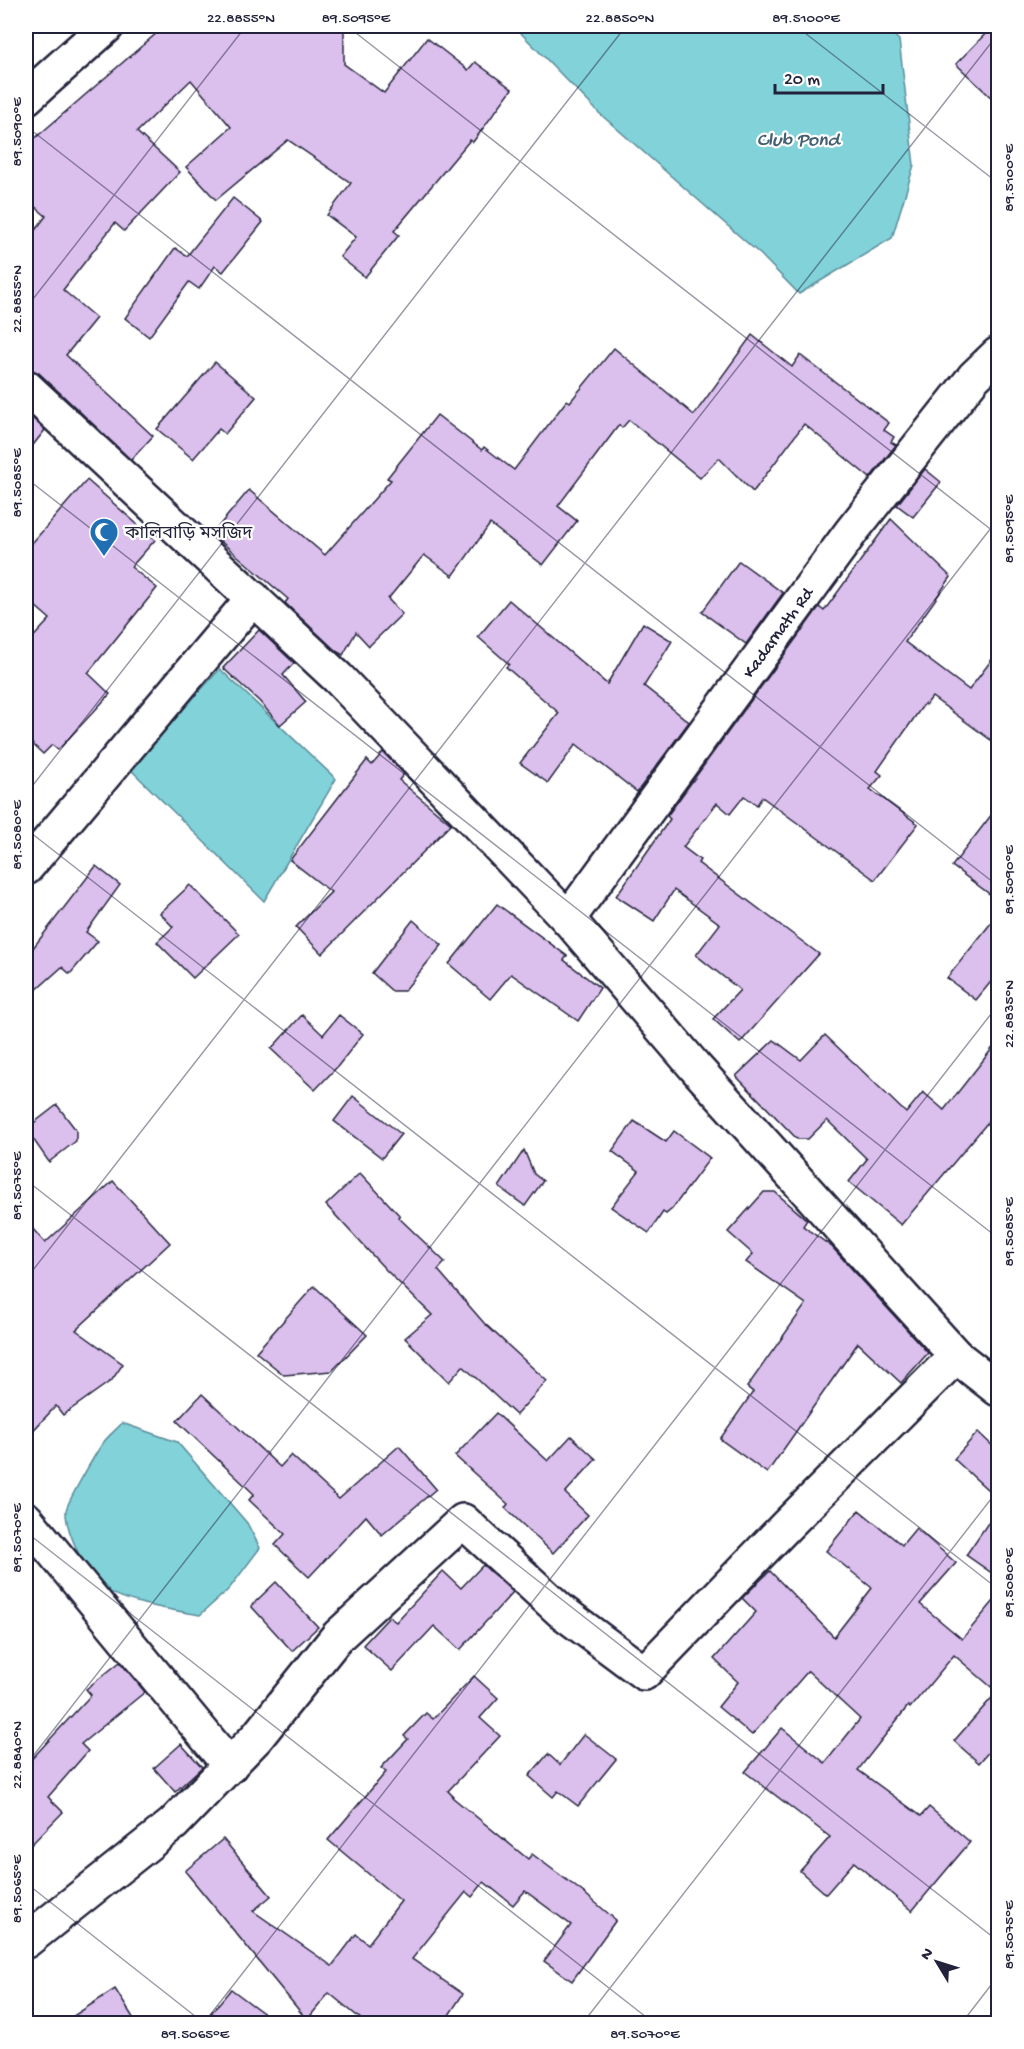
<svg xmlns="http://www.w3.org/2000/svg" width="1024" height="2049" font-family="'Gochi Hand','Noto Sans Bengali',sans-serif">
  <rect width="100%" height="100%" fill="#fff"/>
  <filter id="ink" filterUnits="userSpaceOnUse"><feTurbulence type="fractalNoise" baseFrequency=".0167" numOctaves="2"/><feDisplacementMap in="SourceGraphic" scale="12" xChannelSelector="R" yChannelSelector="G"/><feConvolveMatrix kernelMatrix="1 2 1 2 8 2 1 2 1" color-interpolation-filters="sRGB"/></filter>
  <g filter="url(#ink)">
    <!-- water -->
    <g fill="#81d2d9" stroke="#5b8c9a" stroke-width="1.5">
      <polygon points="514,26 884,26 899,40 914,165 892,238 799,294 761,255 599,113"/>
      <polygon points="220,669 336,779 264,901 129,768"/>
      <path d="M122 1423 177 1442 247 1523 260 1548 229 1589 200 1615C172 1610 121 1603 99 1585 86 1574 65 1529 66 1511 66 1504 97 1451 103 1443 108 1436 116 1430 122 1423Z"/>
    </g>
    <!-- building -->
    <g fill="#dbbfed" stroke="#22223b" stroke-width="1.5">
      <polygon points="165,26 344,26 344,64 384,93 427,38 468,70 475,62 512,89 473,142 470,140 394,231 399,235 365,277 340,257 356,237 327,215 351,183 288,140 216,200 186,167 231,127 191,80 137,132 180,172 124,231 115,223 63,290 96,318 66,355 153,436 131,460 39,373 31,369 26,369 26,242 46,216 26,199 26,146"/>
      <polygon points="993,26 999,26 999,105 956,64"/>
      <polygon points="233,198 263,222 223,272 215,266 199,289 189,282 149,337 125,318 175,248 187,256"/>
      <polygon points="752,335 792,367 800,355 889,423 884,430 894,437 891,442 896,445 870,478 804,424 753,492 719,458 700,478 629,420 622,428 619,425 558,506 577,521 543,565 490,524 453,576 424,555 388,599 402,614 369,646 356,632 343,655 336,651 285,603 288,599 212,534 249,490 325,555 391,480 387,478 437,415 482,450 484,447 514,470 567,400 570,402 614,348 694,415"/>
      <polygon points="215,362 256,397 225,434 219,429 193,459 157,429"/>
      <polygon points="26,412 45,430 26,454"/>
      <polygon points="925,469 941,482 913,517 897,505"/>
      <polygon points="87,480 155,540 131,567 157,588 88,673 110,694 58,750 52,745 43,754 26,738 26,645 50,619 26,598 26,550"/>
      <polygon points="891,519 951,577 905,642 969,690 999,650 999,746 932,697 926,705 924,704 877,771 882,775 870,789 918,824 875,880 762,797 757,805 744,796 730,814 717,803 683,847 700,860 698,863 819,954 740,1043 713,1019 740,990 696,955 720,924 674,890 654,921 616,896 670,819 667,816 819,607 824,611"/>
      <polygon points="739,561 783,593 746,644 702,612"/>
      <polygon points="509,600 607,684 643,623 672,641 644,686 689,722 637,792 576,744 548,783 520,763 559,713 506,667 509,664 478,637"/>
      <polygon points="259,630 294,663 283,675 306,702 280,725 259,701 223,668"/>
      <polygon points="383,752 404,774 399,780 451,824 322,954 296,927 331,892 290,860 367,760 372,765"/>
      <polygon points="999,805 999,901 952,866"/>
      <polygon points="96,866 120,885 86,932 98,941 70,974 62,967 26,999 26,957"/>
      <polygon points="190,885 239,934 193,978 157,942 173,927 160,913"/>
      <polygon points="497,904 567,956 564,960 600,988 578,1021 511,974 490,999 449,964"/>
      <polygon points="999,913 999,972 976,1000 947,978"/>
      <polygon points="413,920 442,945 404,991 392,991 372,973"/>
      <polygon points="302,1015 323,1035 339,1015 363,1034 338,1066 315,1090 271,1049"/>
      <polygon points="825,1035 906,1113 923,1092 944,1110 999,1040 999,1109 901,1225 849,1182 867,1159 827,1120 808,1139 797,1139 736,1076 774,1040 801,1060"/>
      <polygon points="353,1096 401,1134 382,1158 334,1121"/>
      <polygon points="57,1105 76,1130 76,1141 49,1162 26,1129"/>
      <polygon points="634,1121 666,1142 674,1131 710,1158 672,1209 666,1214 663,1212 649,1233 611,1207 639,1171 612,1151"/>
      <polygon points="524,1150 534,1174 543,1181 525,1206 499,1187"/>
      <polygon points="360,1173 400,1216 398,1217 445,1262 438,1270 484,1323 547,1381 516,1415 463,1366 449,1382 405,1338 432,1315 386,1270 326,1205"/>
      <polygon points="113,1181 170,1243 76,1330 123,1364 112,1380 63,1415 56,1406 26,1438 26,1221 45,1243"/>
      <polygon points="764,1192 775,1192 807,1220 803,1226 832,1247 928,1353 901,1383 858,1343 767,1473 720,1439 753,1392 747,1387 806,1304 746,1262 753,1254 728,1232"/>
      <polygon points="314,1286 367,1335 332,1371 284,1375 256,1352"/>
      <polygon points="202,1394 280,1467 291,1455 339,1499 399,1446 436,1489 382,1535 366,1516 309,1577 275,1545 285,1534 249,1500 254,1494 177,1421"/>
      <polygon points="496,1413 548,1461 571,1436 596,1459 565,1493 588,1515 553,1553 505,1508 508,1504 455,1456"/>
      <polygon points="978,1432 999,1452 999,1500 954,1459"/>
      <polygon points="999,1507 999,1578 966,1555"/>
      <polygon points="859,1510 902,1545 916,1528 956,1563 920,1604 962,1639 999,1595 999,1740 979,1763 954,1741 997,1692 954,1655 910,1708 908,1706 858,1770 921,1816 929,1807 970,1842 912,1911 854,1862 826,1894 800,1871 830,1837 745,1772 782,1728 825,1763 860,1719 808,1671 752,1735 718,1707 738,1682 714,1659 756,1612 742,1598 770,1571 834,1637 872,1588 826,1551"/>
      <polygon points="483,1565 513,1592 460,1650 434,1626 392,1671 363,1645 389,1617 396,1622 443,1571 461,1588"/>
      <polygon points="276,1582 318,1627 292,1651 251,1606"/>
      <polygon points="120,1662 145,1692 81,1744 88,1751 48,1797 63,1812 26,1850 26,1765 91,1695 86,1689"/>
      <polygon points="474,1676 498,1698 480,1718 500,1736 448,1791 453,1796 452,1797 528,1859 532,1854 584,1893 616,1920 572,1981 544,1961 571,1925 525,1891 513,1905 484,1882 472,1897 466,1892 412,1959 463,1994 443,2024 367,2024 329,1993 307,2020 185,1871 223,1839 271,1896 253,1911 332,1966 356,1934 368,1944 401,1901 328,1840 386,1772 381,1768 408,1739 404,1736 426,1713 433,1719"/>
      <polygon points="584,1734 616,1759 578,1806 558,1791 553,1797 529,1776 548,1754 560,1765"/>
      <polygon points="181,1744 202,1767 175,1792 154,1768"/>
      <polygon points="115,1989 137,2024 61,2024"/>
      <polygon points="231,1989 278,2024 235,2024 211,2013"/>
    </g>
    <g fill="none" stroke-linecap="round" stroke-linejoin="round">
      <!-- minor casing -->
      <g stroke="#22223b" stroke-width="38">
        <g id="minor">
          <polyline points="26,98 107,26"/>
          <polyline points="26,387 338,678 568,919 695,1067 956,1356 998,1389"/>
          <polyline points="26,868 253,598"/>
          <polyline points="568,919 851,532 974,377 998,354"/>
          <polyline points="26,1519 230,1766"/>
          <polyline points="26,1941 173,1824 257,1737 338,1636 463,1521 561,1611 644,1673 787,1525 956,1356"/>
        </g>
      </g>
      <!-- minor -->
      <use href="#minor" stroke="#fff" stroke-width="33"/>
    </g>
  </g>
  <!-- ticks -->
  <path fill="none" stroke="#22223b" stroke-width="1.5" stroke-opacity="0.45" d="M347 26 998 535M796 26 998 183M26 126 998 886M26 308 246 26M26 478 998 1238M26 794 626 26M26 829 998 1589M26 1180 998 1941M26 1279 998 34M26 1532 655 2024M26 1765 998 519M26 1883 205 2024M203 2024 998 1005M582 2024 998 1490M961 2024 998 1976"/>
  <!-- icons -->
  <defs>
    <g id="mosque-pin" transform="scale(1.5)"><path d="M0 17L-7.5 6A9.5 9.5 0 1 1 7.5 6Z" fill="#1f6fb2" stroke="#fff"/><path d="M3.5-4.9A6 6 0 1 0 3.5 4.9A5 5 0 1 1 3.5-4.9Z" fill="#fff"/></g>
  </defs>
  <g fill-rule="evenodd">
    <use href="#mosque-pin" x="104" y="532"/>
  </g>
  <g text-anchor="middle" stroke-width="4.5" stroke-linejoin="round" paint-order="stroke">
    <!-- poi labels -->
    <g font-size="18" fill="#22223b" stroke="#fff" text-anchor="start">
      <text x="125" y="538">কালিবাড়ি মসজিদ</text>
    </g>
    <!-- street labels -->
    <g font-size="18" fill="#22223b" stroke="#fff">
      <text transform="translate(777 632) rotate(-54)" y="6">Kadarnath Rd</text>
    </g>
    <!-- water labels -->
    <g font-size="20" font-style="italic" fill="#436072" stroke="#fff">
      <text x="798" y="145">Club Pond</text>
    </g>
  </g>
  <!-- margin -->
  <rect width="1024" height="2049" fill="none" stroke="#fff" stroke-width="66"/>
  <!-- north arrow -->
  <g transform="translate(937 1962) rotate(308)" stroke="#ffffff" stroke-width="4.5" paint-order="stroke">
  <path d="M0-4.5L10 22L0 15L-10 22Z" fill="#22223b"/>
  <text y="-9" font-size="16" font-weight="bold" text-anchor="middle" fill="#22223b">N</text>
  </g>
  <!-- scale -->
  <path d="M775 84v9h108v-9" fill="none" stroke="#22223b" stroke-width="3"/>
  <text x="784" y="84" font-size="18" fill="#22223b" stroke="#ffffff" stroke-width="4.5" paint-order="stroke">20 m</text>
  <rect x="33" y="33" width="958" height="1983" fill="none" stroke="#22223b" stroke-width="2"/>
  <g font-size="15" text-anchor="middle" fill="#22223b">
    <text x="241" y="22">22.8855°N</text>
    <text x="356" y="22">89.5095°E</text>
    <text x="620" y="22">22.8850°N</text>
    <text x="806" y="22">89.5100°E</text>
    <text transform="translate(16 132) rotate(-90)" y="5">89.5090°E</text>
    <text transform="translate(1008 178) rotate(-90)" y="5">89.5100°E</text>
    <text transform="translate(16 299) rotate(-90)" y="5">22.8855°N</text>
    <text transform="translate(16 483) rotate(-90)" y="5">89.5085°E</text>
    <text transform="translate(1008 529) rotate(-90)" y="5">89.5095°E</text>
    <text transform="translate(16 835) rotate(-90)" y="5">89.5080°E</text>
    <text transform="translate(1008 880) rotate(-90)" y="5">89.5090°E</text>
    <text transform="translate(1008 1014) rotate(-90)" y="5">22.8835°N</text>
    <text transform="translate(16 1186) rotate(-90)" y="5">89.5075°E</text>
    <text transform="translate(1008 1232) rotate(-90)" y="5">89.5085°E</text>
    <text transform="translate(16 1538) rotate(-90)" y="5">89.5070°E</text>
    <text transform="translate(1008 1583) rotate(-90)" y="5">89.5080°E</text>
    <text transform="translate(16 1755) rotate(-90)" y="5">22.8840°N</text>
    <text transform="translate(16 1889) rotate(-90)" y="5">89.5065°E</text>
    <text transform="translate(1008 1935) rotate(-90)" y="5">89.5075°E</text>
    <text x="195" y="2038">89.5065°E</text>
    <text x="645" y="2038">89.5070°E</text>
  </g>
</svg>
